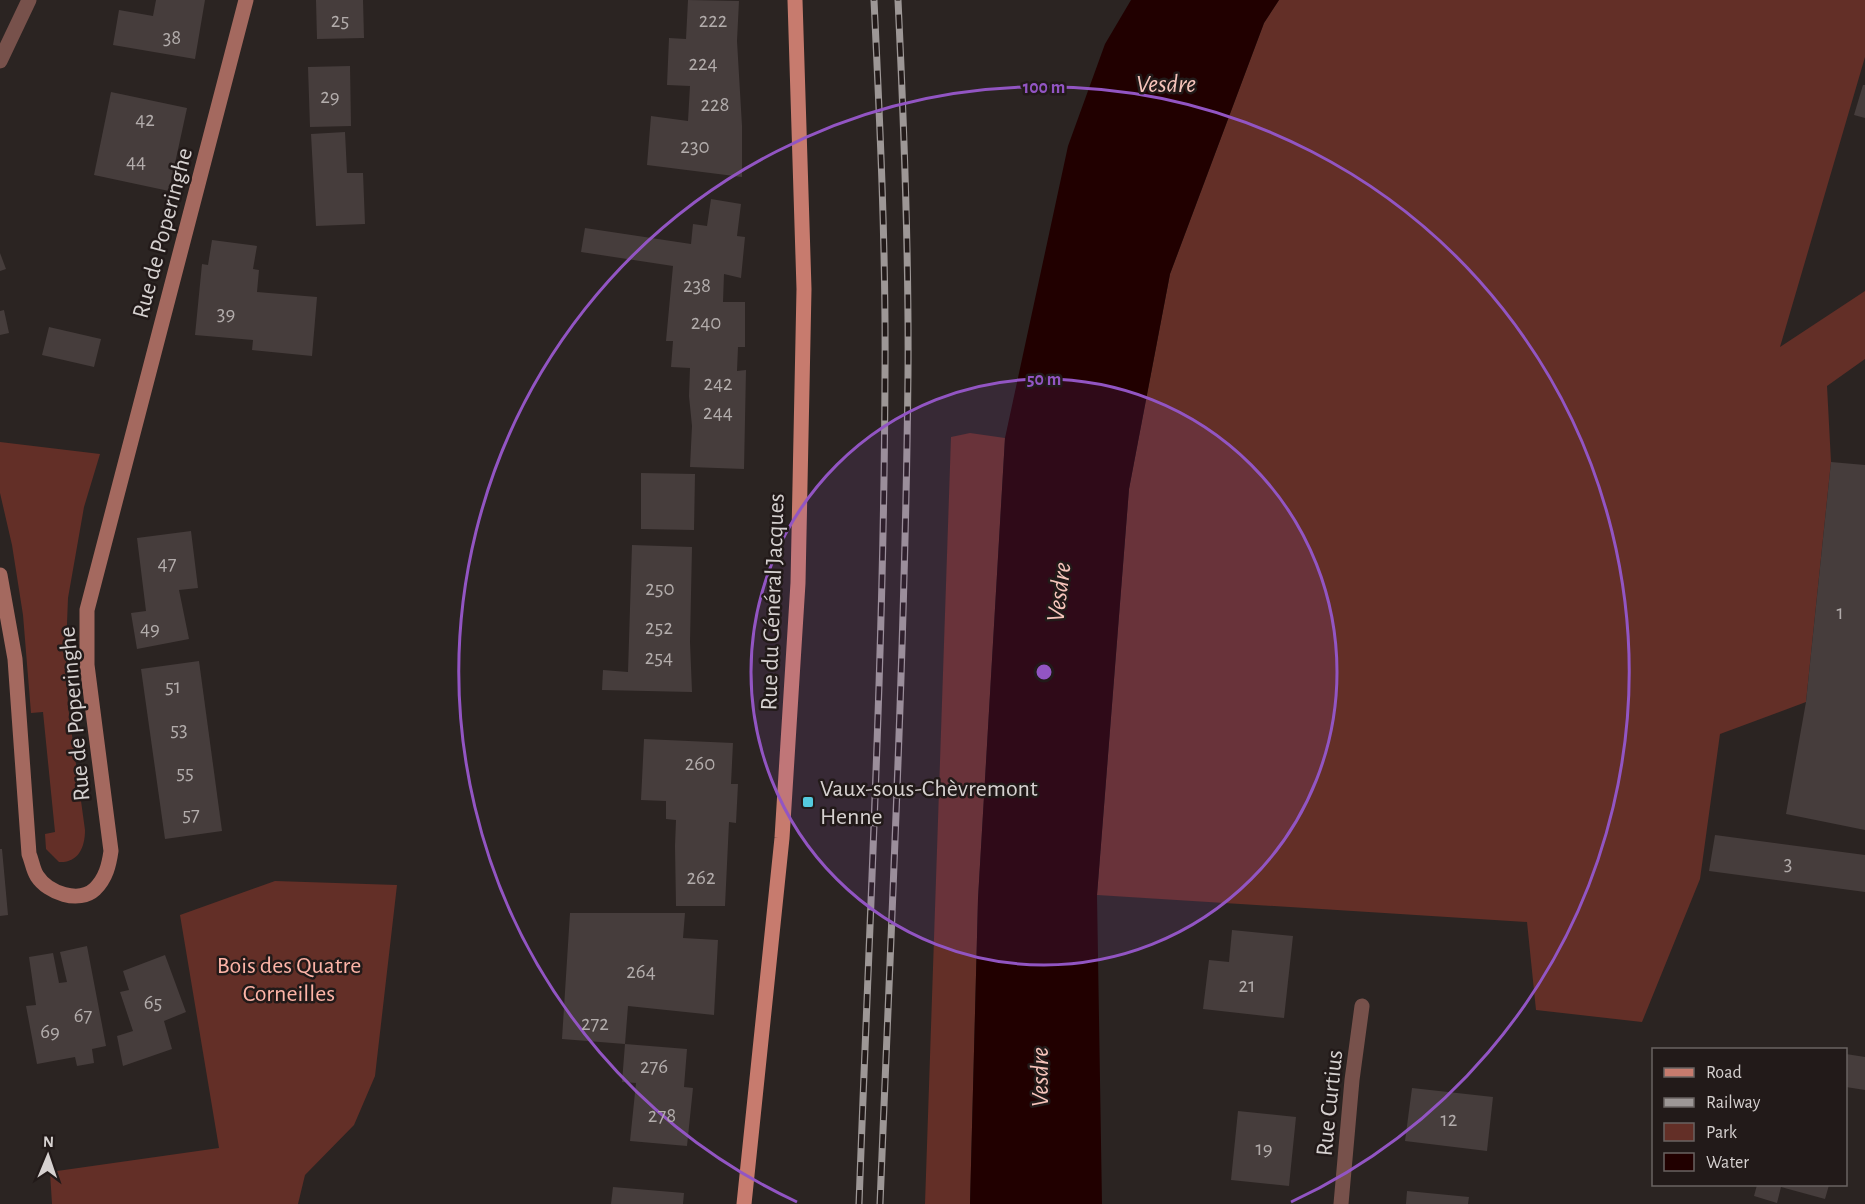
<svg xmlns="http://www.w3.org/2000/svg" width="1865" height="1204" font-family="'Alegreya Sans',sans-serif">
  <rect width="100%" height="100%" fill="#2b2422"/>
  <!-- green -->
  <g fill="#632f27">
    <polygon points="1279,0 1865,0 1865,57 1780,347 1865,291 1865,359 1827,386 1831,462 1806,702 1720,734 1700,879 1642,1022 1536,1010 1527,922 1097,895 1129,489 1170,274 1264,23"/>
    <polygon points="970,433 1005,438 978,899 970,1204 925,1204 951,437"/>
    <path d="M0 442 100 454 84 507 68 598 66 649 68 706 85 830C85 848 78 863 59 862L46 849 45 834 55 832 43 712 31 713 23 615 12 545 0 493Z"/>
    <polygon points="275,881 397,885 375,1076 354,1125 305,1175 298,1204 52,1204 50,1172 219,1148 180,915"/>
  </g>
  <!-- water -->
  <polygon fill="#210000" points="1131,0 1279,0 1264,23 1170,274 1129,489 1097,895 1102,1204 970,1204 978,899 1005,438 1068,146 1105,44"/>
  <!-- building -->
  <g fill="#463d3c">
    <polygon points="156,0 205,0 195,59 113,45 119,10 153,16"/>
    <polygon points="316,0 363,0 364,38 317,39"/>
    <polygon points="688,0 739,1 737,41 742,126 742,177 647,165 651,116 688,121 690,86 667,85 669,38 686,39"/>
    <polygon points="350,66 351,126 310,127 308,67"/>
    <polygon points="1863,85 1865,85 1865,118 1854,115"/>
    <polygon points="111,92 187,108 169,191 94,175"/>
    <polygon points="345,132 347,173 363,173 365,224 316,226 311,134"/>
    <polygon points="711,199 741,204 737,236 745,237 741,278 724,274 723,302 745,302 745,347 738,347 737,371 746,370 744,469 690,467 692,426 689,396 690,368 671,367 673,341 666,341 673,266 581,252 585,228 691,244 693,224 707,226"/>
    <polygon points="212,240 257,246 253,269 259,270 257,292 317,297 312,356 252,350 253,340 195,335 202,264 208,265"/>
    <polygon points="0,253 6,269 0,271"/>
    <polygon points="4,310 9,333 0,335 0,311"/>
    <polygon points="49,327 101,339 94,367 42,355"/>
    <polygon points="1831,462 1865,465 1865,830 1786,814 1806,702"/>
    <polygon points="641,473 695,474 694,530 641,529"/>
    <polygon points="191,531 198,588 179,590 189,639 137,649 131,613 146,611 137,538"/>
    <polygon points="632,545 692,547 690,642 692,692 602,690 603,670 628,672"/>
    <polygon points="199,661 222,831 165,839 141,669"/>
    <polygon points="644,739 733,743 731,784 738,784 736,823 729,822 725,906 676,906 675,846 676,820 666,819 666,801 641,800"/>
    <polygon points="1715,835 1865,855 1865,892 1709,871"/>
    <polygon points="0,849 2,849 8,915 0,916"/>
    <polygon points="570,913 685,913 683,938 718,940 714,1015 628,1006 625,1044 687,1049 684,1087 693,1088 687,1146 630,1141 636,1083 622,1082 625,1044 562,1039"/>
    <polygon points="1232,930 1293,936 1284,1018 1203,1009 1209,960 1229,962"/>
    <polygon points="87,946 106,1046 92,1049 94,1063 77,1066 75,1057 37,1064 26,1006 36,1005 29,957 53,953 59,983 67,982 60,952"/>
    <polygon points="165,955 186,1012 164,1021 172,1049 123,1066 117,1036 133,1031 120,992 129,990 123,971"/>
    <polygon points="1846,1054 1865,1057 1865,1090 1846,1087"/>
    <polygon points="1412,1088 1493,1097 1487,1151 1405,1141"/>
    <polygon points="1238,1111 1296,1117 1289,1186 1231,1180"/>
    <polygon points="1757,1185 1829,1185 1825,1199 1781,1187 1777,1203 1754,1196"/>
    <polygon points="613,1187 684,1193 683,1204 611,1204"/>
    <polygon points="1407,1191 1469,1197 1468,1204 1406,1204"/>
  </g>
  <g fill="none" stroke-linecap="round" stroke-linejoin="round">
    <!-- street -->
    <g stroke="#77514b" stroke-width="15">
      <polyline points="0,61 29,0"/>
      <polyline points="1341,1204 1352,1080 1362,1006"/>
    </g>
    <!-- secondary -->
    <path stroke="#a4695f" stroke-width="15" d="M0 575 15 659 29 854C32 861 33 870 37 876 48 893 79 904 95 889 106 878 109 865 111 851L87 665V610L246 0"/>
    <!-- primary -->
    <polyline stroke="#c77b6e" stroke-width="15" points="744,1204 782,838 798,583 804,289 795,0"/>
    <!-- rail casing -->
    <g stroke="#9d9796" stroke-width="7">
      <g id="rail">
        <path d="M859 1204C869 928 884 652 885 375 886 250 880 125 874 0"/>
        <path d="M880 1204C891 928 905 652 908 375 909 250 904 125 898 0"/>
      </g>
    </g>
    <!-- rail -->
    <use href="#rail" stroke="#221a19" stroke-width="4.5" stroke-dasharray="14" stroke-linecap="butt"/>
  </g>
  <!-- distance rings -->
  <circle cx="1044" cy="672" r="293" fill="#9255c3" fill-opacity=".12"/>
  <g fill="none" stroke="#9255c3" stroke-width="3">
    <circle cx="1044" cy="672" r="293"/>
    <path d="M797 1202A585 585 0 1 1 1291 1202"/>
  </g>
  <!-- markers -->
  <rect fill="#54cade" stroke="#221a19" stroke-width="2" x="802" y="796" width="12" height="12" rx="3"/>
  <g text-anchor="middle" stroke-width="5" stroke-linejoin="round" paint-order="stroke">
    <!-- number labels -->
    <g font-size="21" fill="#b2acab">
      <text x="340" y="27">25</text>
      <text x="713" y="27">222</text>
      <text x="172" y="44">38</text>
      <text x="703" y="70">224</text>
      <text x="330" y="103">29</text>
      <text x="715" y="111">228</text>
      <text x="145" y="126">42</text>
      <text x="695" y="153">230</text>
      <text x="136" y="168">44</text>
      <text x="697" y="292">238</text>
      <text x="226" y="320">39</text>
      <text x="706" y="329">240</text>
      <text x="718" y="390">242</text>
      <text x="718" y="419">244</text>
      <text x="167" y="570">47</text>
      <text x="660" y="595">250</text>
      <text x="1840" y="619">1</text>
      <text x="659" y="634">252</text>
      <text x="150" y="635">49</text>
      <text x="659" y="664">254</text>
      <text x="173" y="693">51</text>
      <text x="179" y="736">53</text>
      <text x="700" y="770">260</text>
      <text x="185" y="779">55</text>
      <text x="191" y="821">57</text>
      <text x="1788" y="870">3</text>
      <text x="701" y="884">262</text>
      <text x="641" y="978">264</text>
      <text x="1247" y="992">21</text>
      <text x="153" y="1009">65</text>
      <text x="83" y="1022">67</text>
      <text x="595" y="1030">272</text>
      <text x="50" y="1038">69</text>
      <text x="654" y="1073">276</text>
      <text x="662" y="1122">278</text>
      <text x="1449" y="1126">12</text>
      <text x="1264" y="1155">19</text>
    </g>
    <!-- street labels -->
    <g font-size="24" fill="#d6d1d0" stroke="#221a19">
      <text transform="translate(162 233) rotate(-75)" y="8">Rue de Poperinghe</text>
      <text transform="translate(772 602) rotate(-88)" y="8">Rue du Général Jacques</text>
      <text transform="translate(74 714) rotate(-95)" y="8">Rue de Poperinghe</text>
      <text transform="translate(1329 1103) rotate(-84)" y="8">Rue Curtius</text>
    </g>
    <!-- poi labels -->
    <g font-size="24" fill="#d6d1d0" stroke="#221a19" text-anchor="start">
      <text x="820" y="796">Vaux-sous-Chèvremont<tspan x="820" dy="28">Henne</tspan></text>
    </g>
    <!-- park labels -->
    <g font-size="24" fill="#fdb4a7" stroke="#221a19">
      <text x="289" y="973">Bois des Quatre<tspan x="289" dy="28">Corneilles</tspan></text>
    </g>
    <!-- water labels -->
    <g font-size="26" font-style="italic" fill="#f6c4bb" stroke="#221a19">
      <text x="1166" y="92">Vesdre</text>
      <text transform="translate(1058 592) rotate(-83)" y="9">Vesdre</text>
      <text transform="translate(1039 1077) rotate(-90)" y="9">Vesdre</text>
    </g>
  </g>
  <circle cx="1044" cy="672" r="9" fill="#9255c3" stroke="#221a19" stroke-width="3"/>
  <g font-size="18" text-anchor="middle" font-weight="bold" fill="#9255c3" stroke="#221a19" stroke-width="5" stroke-linejoin="round" paint-order="stroke">
    <text x="1044" y="93">100 m</text>
    <text x="1044" y="385">50 m</text>
  </g>
  <!-- legend -->
  <rect x="1652" y="1048" width="195" height="138" fill="#221a19" stroke="#6a6362" stroke-width="1.5"/>
  <rect x="1664" y="1068" width="30" height="9" fill="#c77b6e" stroke="#6a6362" stroke-width="1.5"/>
  <text x="1706" y="1078" font-size="18" fill="#d6d1d0">Road</text>
  <rect x="1664" y="1098" width="30" height="9" fill="#9d9796" stroke="#6a6362" stroke-width="1.5"/>
  <text x="1706" y="1108" font-size="18" fill="#d6d1d0">Railway</text>
  <rect x="1664" y="1123" width="30" height="18" fill="#632f27" stroke="#6a6362" stroke-width="1.5"/>
  <text x="1706" y="1138" font-size="18" fill="#d6d1d0">Park</text>
  <rect x="1664" y="1153" width="30" height="18" fill="#210000" stroke="#6a6362" stroke-width="1.5"/>
  <text x="1706" y="1168" font-size="18" fill="#d6d1d0">Water</text>
  <!-- north arrow -->
  <g transform="translate(48 1156) rotate(2)" stroke="#221a19" stroke-width="4.5" paint-order="stroke">
  <path d="M0-4.5L10 22L0 15L-10 22Z" fill="#d6d1d0"/>
  <text y="-9" font-size="16" font-weight="bold" text-anchor="middle" fill="#d6d1d0">N</text>
  </g>
</svg>
